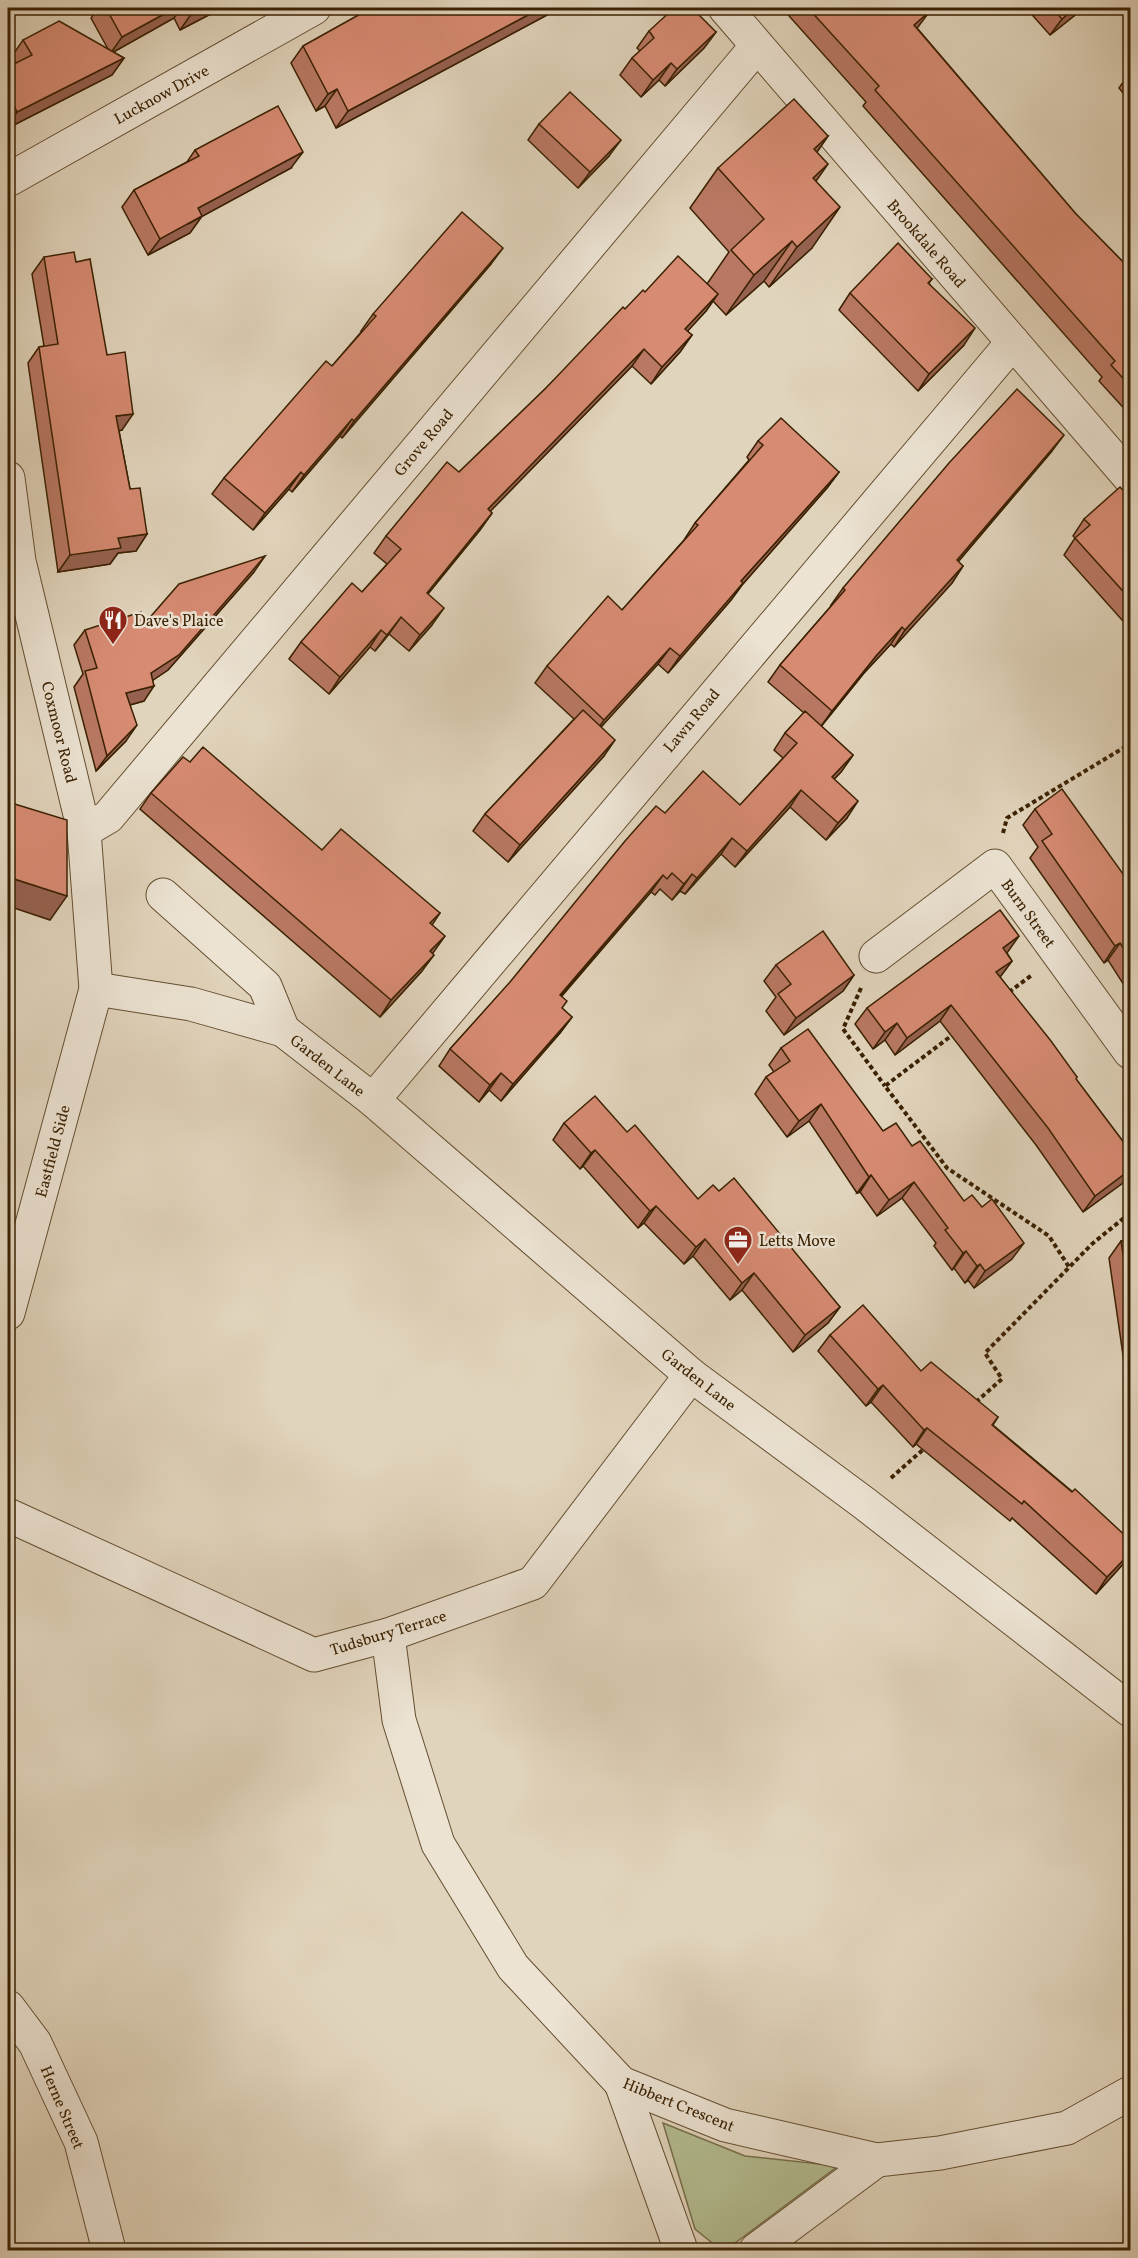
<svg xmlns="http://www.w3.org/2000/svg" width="1138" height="2258" font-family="Vollkorn,serif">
  <rect width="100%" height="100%" fill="#e1d4bc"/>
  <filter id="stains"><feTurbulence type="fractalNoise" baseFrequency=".00333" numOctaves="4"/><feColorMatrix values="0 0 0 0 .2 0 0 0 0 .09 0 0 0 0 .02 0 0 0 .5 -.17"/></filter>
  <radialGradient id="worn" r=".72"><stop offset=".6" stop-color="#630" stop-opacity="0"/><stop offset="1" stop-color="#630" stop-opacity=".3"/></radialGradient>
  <!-- green -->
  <polygon fill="#b3bd91" stroke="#766f4a" stroke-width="1.5" points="663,2123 745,2156 838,2166 731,2246 716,2246 695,2229"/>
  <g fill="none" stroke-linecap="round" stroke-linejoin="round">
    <!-- minor casing -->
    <g stroke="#644e30" stroke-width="35">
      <g id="minor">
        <polyline points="725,8 1130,478"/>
        <polyline points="8,180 314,8"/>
        <polyline points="8,478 19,561 84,831 96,989 8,1313"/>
        <polyline points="84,831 108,817 757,46"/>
        <polyline points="163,895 265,986 283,1030"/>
        <polyline points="876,956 995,866 1130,1052"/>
        <polyline points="96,989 191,1004 283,1030 373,1100 691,1375 864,1503 1130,1710"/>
        <polyline points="373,1100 1013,342"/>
        <polyline points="8,1515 314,1655 388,1635 533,1583 691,1375"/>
        <polyline points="388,1635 399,1720 438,1844 513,1967 621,2083 725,2125 877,2160 940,2153 1067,2128 1130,2093"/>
        <polyline points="8,2007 35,2043 81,2142 109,2250"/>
        <polyline points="621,2083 681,2250"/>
        <polyline points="756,2250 877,2160"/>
      </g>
    </g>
    <!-- path -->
    <g stroke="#3a2102" stroke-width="4" stroke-dasharray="4.5 3" stroke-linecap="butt">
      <polyline points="1003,833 1007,818 1130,744"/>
      <polyline points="861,988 843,1029 885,1086"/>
      <polyline points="1009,992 1032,975"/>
      <polyline points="955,1033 885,1086 947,1168 1049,1236 1069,1267"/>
      <polyline points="976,1402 1002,1379 985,1353 1092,1244 1130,1213"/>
      <polyline points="891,1478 926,1447"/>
    </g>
    <!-- minor -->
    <use href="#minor" stroke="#ece3d3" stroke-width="33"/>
  </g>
  <!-- wall -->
  <g fill="#b97863" stroke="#3a2102" stroke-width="1.5">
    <polygon points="98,8 222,8 180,30 174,18 113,52 124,58 112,75 8,128 8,67 15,63 12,56 23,40 108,49 91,18"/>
    <polygon points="371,8 560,8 336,128 325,106 316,111 291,63 303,46"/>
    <polygon points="782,8 927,8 917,28 1076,214 1131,270 1131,416 1099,381 1102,377 863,106 866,102"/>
    <polygon points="1026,8 1084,8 1050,35"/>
    <polygon points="649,31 716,32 704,48 665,86 659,80 641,97 620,75 632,58 640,51 637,48"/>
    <polygon points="1131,71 1131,103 1119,88"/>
    <polygon points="539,124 609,156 578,188 528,140"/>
    <polygon points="828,136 817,152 812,248 769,287 764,281 726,315 713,301 706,311 687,331 692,335 680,352 651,384 632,366 490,511 492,513 480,530 428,594 432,625 409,651 389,634 375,651 370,647 329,694 289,659 301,642 362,592 387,564 374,553 386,536 459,472 546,388 625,309 645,292 707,284 729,252 690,208 718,168"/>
    <polygon points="195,150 291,168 202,216 190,233 148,255 122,207 134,190 187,162"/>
    <polygon points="44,257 76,262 107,355 122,430 119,431 130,489 147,534 136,551 118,553 110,564 58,572 28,363 39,347 44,346 32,274"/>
    <polygon points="491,264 342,438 340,436 292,492 289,489 253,530 212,494 224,478 332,366 362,331 361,331 373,314"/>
    <polygon points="932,279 929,283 964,345 918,391 839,310 850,293"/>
    <polygon points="758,441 839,472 827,488 742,585 731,600 668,673 658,664 601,727 604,756 508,862 473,831 485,814 574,719 535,683 547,666 622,610 684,540 695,523 749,460 747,457"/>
    <polygon points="1052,451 958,562 963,566 952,583 894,647 891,644 864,673 821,726 853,755 841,772 834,779 847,818 826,840 790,807 735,867 721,854 685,894 680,891 672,900 660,889 655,895 651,892 562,996 562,1008 572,1017 560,1033 501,1101 489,1090 479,1102 439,1066 450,1049 665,813 740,805 783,758 774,750 785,733 804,713 768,682 780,665 832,605 831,605 843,588"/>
    <polygon points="1131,499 1131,630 1064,555 1075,538 1073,536 1084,519"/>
    <polygon points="254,572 168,670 153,680 144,701 130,705 126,741 96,771 74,687 83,674 74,645 85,630 145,623"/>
    <polygon points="190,762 322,850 440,913 432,925 432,953 422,971 380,1017 140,809 151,793"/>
    <polygon points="1035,809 1131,885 1131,996 1108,960 1104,963 1030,858 1038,847 1023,825"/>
    <polygon points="1007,953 1012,961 1000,977 1077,1077 1076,1079 1131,1152 1131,1175 1127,1180 1083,1212 1036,1145 940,1021 895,1055 885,1040 873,1049 855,1024 867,1008"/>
    <polygon points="776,965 854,975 843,991 784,1035 766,1011 776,997 764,981"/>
    <polygon points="781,1048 883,1131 912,1146 964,1201 1012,1259 974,1288 968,1280 965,1283 954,1268 952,1270 934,1246 936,1243 902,1198 877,1216 860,1192 857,1193 809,1121 787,1137 755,1094 766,1077 774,1072 769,1065"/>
    <polygon points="564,1123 627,1132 698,1199 840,1307 828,1323 793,1352 742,1290 730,1300 693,1256 684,1264 644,1223 638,1228 583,1166 580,1169 553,1140"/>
    <polygon points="1131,1240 1131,1387 1125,1369 1109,1258 1121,1241"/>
    <polygon points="830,1335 921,1371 998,1417 993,1425 1131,1541 1131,1554 1124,1563 1096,1594 1012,1518 1010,1521 916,1444 913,1447 871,1402 866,1406 818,1351"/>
  </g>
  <!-- shaded-wall -->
  <g fill="#966150" stroke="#3a2102" stroke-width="1.5">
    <polygon points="175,8 182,8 174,18 110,54 122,37"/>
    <polygon points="202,8 222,8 180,30 192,13"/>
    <polygon points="541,8 560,8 336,128 348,111"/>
    <polygon points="1075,8 1084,8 1050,35 1062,19"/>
    <polygon points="930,11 918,27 903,42 914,25"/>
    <polygon points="716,32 704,48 665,86 677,69"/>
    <polygon points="124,58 112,75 8,128 8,126 17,112"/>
    <polygon points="671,63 659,80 641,97 653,80"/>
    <polygon points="337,89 325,106 316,111 328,94"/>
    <polygon points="828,136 800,176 814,149"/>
    <polygon points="621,140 609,156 578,188 590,172"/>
    <polygon points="303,152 291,168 188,224 202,216 190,233 148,255 160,239 198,208"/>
    <polygon points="828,164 800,204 813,178"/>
    <polygon points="840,207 812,248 769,287 797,247"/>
    <polygon points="792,241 764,281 726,315 754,275"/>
    <polygon points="503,248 491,264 342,438 354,421"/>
    <polygon points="718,294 706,311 674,346 685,329"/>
    <polygon points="975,328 964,345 918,391 929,374"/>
    <polygon points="692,335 680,352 651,384 662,367"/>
    <polygon points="644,349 632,366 476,526 488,509"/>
    <polygon points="133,414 122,430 104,433 116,416"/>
    <polygon points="352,419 340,436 292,492 304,475"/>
    <polygon points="1064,435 1052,451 945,577 957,560"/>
    <polygon points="301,472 289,489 253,530 265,513"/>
    <polygon points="839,472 827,488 742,585 731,600 668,673 680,656 741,581"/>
    <polygon points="492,513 480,530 415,609 427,593"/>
    <polygon points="147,534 136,551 118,553 110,564 58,572 70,555 118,538"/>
    <polygon points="265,556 254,572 168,670 140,689 151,673"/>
    <polygon points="963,566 952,583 894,647 905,630"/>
    <polygon points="444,608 432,625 409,651 420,635"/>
    <polygon points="401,617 389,634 375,651 387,635"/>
    <polygon points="902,627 891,644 864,673 820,728 832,711 876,656"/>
    <polygon points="381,630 370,647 329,694 340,677"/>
    <polygon points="670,648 658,664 592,737 604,720"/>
    <polygon points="154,686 144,701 115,709 126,693"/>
    <polygon points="137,725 126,741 96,771 107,756"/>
    <polygon points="615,740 604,756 508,862 520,845"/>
    <polygon points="853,755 841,772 820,794 832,777"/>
    <polygon points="801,790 790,807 735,867 747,851"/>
    <polygon points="858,801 847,818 826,840 838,823"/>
    <polygon points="732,838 721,854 685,894 697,878"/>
    <polygon points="692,874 680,891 672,900 684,884"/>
    <polygon points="663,875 651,892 548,1011 560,995"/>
    <polygon points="8,877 67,896 50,920 8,906"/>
    <polygon points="445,936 433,953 418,968 430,951"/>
    <polygon points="1019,936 1007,953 991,965 1003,948"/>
    <polygon points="1120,943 1108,960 1104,963 1115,946"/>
    <polygon points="434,955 422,971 380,1017 391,1000"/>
    <polygon points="1012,961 1000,977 996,972"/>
    <polygon points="854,975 843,991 784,1035 796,1018"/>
    <polygon points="951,1005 940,1021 895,1055 907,1038"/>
    <polygon points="572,1017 560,1033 501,1101 513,1084"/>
    <polygon points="897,1023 885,1040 873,1049 885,1032"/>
    <polygon points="501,1073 489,1090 479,1102 490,1085"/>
    <polygon points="821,1104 809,1121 787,1137 799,1121"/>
    <polygon points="595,1150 583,1166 580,1169 591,1153"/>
    <polygon points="1131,1169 1131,1175 1127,1180 1083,1212 1095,1196"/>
    <polygon points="871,1175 860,1192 857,1193 869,1177"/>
    <polygon points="914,1182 902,1198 877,1216 889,1200"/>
    <polygon points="656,1206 644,1223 638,1228 650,1211"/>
    <polygon points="705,1239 693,1256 684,1264 696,1247"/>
    <polygon points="1024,1243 1012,1259 974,1288 985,1271"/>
    <polygon points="966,1251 954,1268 952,1270 963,1253"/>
    <polygon points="980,1264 968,1280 965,1283 977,1266"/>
    <polygon points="754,1273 742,1290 730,1300 742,1283"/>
    <polygon points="840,1307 828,1323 793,1352 805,1335"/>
    <polygon points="883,1385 871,1402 866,1406 878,1389"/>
    <polygon points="927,1428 916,1444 913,1447 924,1430"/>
    <polygon points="1131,1552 1131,1554 1124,1563 1096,1594 1107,1577"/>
  </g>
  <!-- building -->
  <g fill="#d78b73" stroke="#3a2102" stroke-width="1.5">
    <polygon points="106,8 175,8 122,37"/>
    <polygon points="189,8 202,8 192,13"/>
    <polygon points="371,8 541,8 348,111 337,89 328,94 303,46"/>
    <polygon points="674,8 692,8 716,32 677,69 671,63 653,80 632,58 654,38 649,31"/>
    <polygon points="808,8 927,8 930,11 914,25 1076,214 1131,270 1131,387 1111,365 1115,361 875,90 879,86"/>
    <polygon points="1052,8 1075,8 1062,19"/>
    <polygon points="59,21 124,58 17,112 8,92 8,67 32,55 23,40"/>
    <polygon points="570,92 621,140 590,172 539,124"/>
    <polygon points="794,99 828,136 814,149 828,164 813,178 840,207 797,247 792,241 754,275 731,250 764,219 718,168"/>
    <polygon points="278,106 303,152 198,208 202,216 160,239 134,190 199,156 195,150"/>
    <polygon points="462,212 503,248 354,421 352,419 304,475 301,472 265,513 224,478 326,361 332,366 376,316 373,314"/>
    <polygon points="898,243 932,279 928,283 975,328 929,374 850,293"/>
    <polygon points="74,252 76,262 90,259 107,355 125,352 133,414 116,416 130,489 140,488 147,534 118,538 121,548 70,555 39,347 58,344 44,257"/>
    <polygon points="678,256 718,294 685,329 692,335 662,367 644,349 488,509 492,513 427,593 444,608 420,635 401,617 387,635 381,630 340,677 301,642 352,583 362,592 401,549 386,536 447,462 459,472 546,388 623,307 625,309 643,290 645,292"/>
    <polygon points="1017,389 1064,435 957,560 963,566 905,630 902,627 876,656 832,711 780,665 845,590 843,588 949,463"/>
    <polygon points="781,418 839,472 741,581 743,583 680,656 670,648 604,720 547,666 608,596 622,610 698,525 695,523 763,445 758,441"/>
    <polygon points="1120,487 1131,499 1131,600 1075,538 1090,525 1084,519"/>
    <polygon points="265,556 179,655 151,673 154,686 126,693 137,725 107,756 85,671 97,668 85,630 141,612 145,623 179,584"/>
    <polygon points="583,710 615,740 520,845 485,814"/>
    <polygon points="805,711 853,755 832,777 858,801 838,823 801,790 747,851 732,838 697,878 692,874 684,884 672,873 667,879 663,875 560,995 567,1001 562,1008 572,1017 513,1084 501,1073 490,1085 450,1049 510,982 625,841 656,806 665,813 703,771 740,805 797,743 785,733"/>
    <polygon points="203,747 322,850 341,829 440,913 430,923 445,936 430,951 434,955 391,1000 151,793 183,757 190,762"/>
    <polygon points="1062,789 1131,885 1131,960 1120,943 1115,946 1042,841 1052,834 1035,809"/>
    <polygon points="8,802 67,820 67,896 8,877 8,870 11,859 8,858"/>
    <polygon points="1000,910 1019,936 1003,948 1012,961 996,972 1051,1041 1077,1077 1076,1079 1131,1152 1131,1169 1095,1196 1048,1128 951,1005 907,1038 897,1023 885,1032 867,1008"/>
    <polygon points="823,931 854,975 796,1018 778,994 791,984 776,965"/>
    <polygon points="808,1029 883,1131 896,1123 912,1146 920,1141 964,1201 972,1195 982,1207 992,1199 1024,1243 985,1271 980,1264 977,1266 966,1251 963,1253 945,1230 948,1228 914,1182 889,1200 871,1175 869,1177 821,1104 799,1121 766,1077 790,1061 781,1048"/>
    <polygon points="595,1096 627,1132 635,1125 698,1199 713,1185 719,1191 734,1178 840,1307 805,1335 754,1273 742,1283 705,1239 696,1247 656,1206 650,1211 595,1150 591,1153 564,1123"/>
    <polygon points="1131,1240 1131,1307 1121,1241"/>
    <polygon points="863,1305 921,1371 931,1362 998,1417 992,1425 1072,1492 1075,1489 1131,1541 1131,1552 1107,1577 1024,1501 1022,1504 927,1428 924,1430 883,1385 878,1389 830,1335"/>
  </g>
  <!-- icons -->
  <defs>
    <g id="restaurant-pin" transform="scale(1.5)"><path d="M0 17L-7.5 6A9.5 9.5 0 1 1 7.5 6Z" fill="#8f2418" stroke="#ece3d3"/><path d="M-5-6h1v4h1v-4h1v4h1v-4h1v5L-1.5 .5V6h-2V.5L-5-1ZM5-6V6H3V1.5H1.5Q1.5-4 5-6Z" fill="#fff"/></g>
    <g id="office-pin" transform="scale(1.5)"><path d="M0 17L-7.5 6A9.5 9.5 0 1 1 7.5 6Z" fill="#8f2418" stroke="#ece3d3"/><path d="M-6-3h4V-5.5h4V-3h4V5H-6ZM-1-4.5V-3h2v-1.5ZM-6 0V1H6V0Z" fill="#fff"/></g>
  </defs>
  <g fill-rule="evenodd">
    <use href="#restaurant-pin" x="113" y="620"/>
    <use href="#office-pin" x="738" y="1240"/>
  </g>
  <g text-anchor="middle" stroke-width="5" stroke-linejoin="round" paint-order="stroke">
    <!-- street labels -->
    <g font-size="16" fill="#3a2102" stroke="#ece3d3">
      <text transform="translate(161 94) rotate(-29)" y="6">Lucknow Drive</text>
      <text transform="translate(927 243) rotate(49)" y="6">Brookdale Road</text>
      <text transform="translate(423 442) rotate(-50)" y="6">Grove Road</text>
      <text transform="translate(691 720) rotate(-50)" y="6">Lawn Road</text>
      <text transform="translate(60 732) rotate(76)" y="6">Coxmoor Road</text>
      <text transform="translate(1029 913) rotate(54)" y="6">Burn Street</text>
      <text transform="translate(328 1065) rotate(38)" y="6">Garden Lane</text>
      <text transform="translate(52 1151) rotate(-75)" y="6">Eastfield Side</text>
      <text transform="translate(699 1379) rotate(38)" y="6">Garden Lane</text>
      <text transform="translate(388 1632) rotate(-17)" y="6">Tudsbury Terrace</text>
      <text transform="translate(679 2104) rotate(22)" y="6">Hibbert Crescent</text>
      <text transform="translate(63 2107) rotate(67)" y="6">Herne Street</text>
    </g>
    <!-- poi labels -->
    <g font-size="16" fill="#3a2102" stroke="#ece3d3" text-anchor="start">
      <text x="134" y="626">Dave's Plaice</text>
      <text x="759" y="1246">Letts Move</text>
    </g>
  </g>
  <!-- margin -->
  <rect width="1138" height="2258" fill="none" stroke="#e1d4bc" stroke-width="30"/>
  <rect x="9" y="9" width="1120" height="2240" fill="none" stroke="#3a2102" stroke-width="3"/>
  <rect x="15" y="15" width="1108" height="2228" fill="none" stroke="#3a2102" stroke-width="1.5"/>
  <rect width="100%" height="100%" filter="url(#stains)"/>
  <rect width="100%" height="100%" fill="url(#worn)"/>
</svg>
